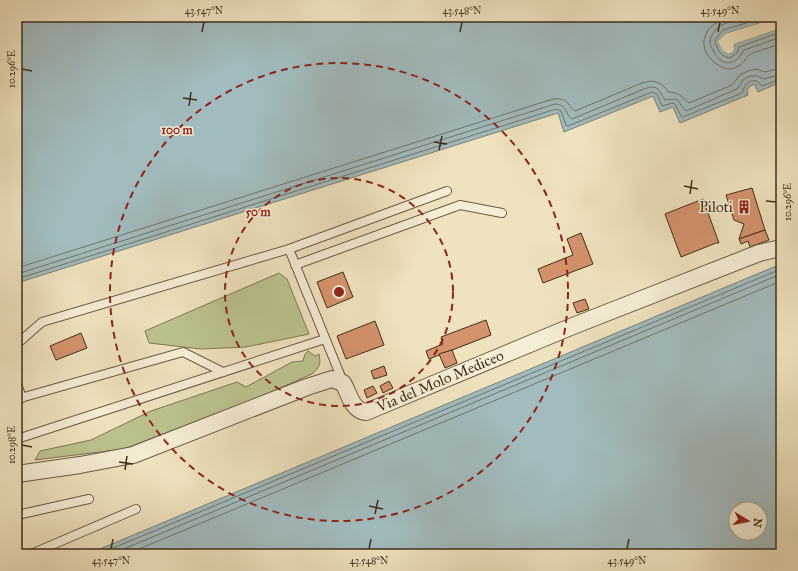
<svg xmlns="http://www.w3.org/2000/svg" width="798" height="571" font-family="'IM FELL Great Primer',serif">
  <rect width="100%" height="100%" fill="#efe3bf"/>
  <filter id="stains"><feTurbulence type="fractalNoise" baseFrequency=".005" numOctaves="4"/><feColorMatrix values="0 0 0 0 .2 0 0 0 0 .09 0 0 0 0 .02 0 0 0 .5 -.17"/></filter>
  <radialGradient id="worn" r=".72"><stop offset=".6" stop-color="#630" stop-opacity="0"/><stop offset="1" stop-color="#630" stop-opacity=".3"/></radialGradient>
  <!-- green -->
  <g fill="#bcc38f" stroke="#7f7854">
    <polygon points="279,273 287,279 309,334 246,347 201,349 149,343 145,331"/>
    <path d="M308 351 315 356 319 354C321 364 320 367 312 374L257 398 124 449 35 460 40 451 91 440 151 411 237 382 246 387 292 362 303 361 305 354Z"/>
  </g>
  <!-- water -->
  <g fill="#a1bbbe" stroke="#7b837c" fill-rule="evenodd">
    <polygon points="17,17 775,17 764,22 725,34 718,41 729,54 734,51 734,44 781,28 781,82 758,92 754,84 749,87 747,90 748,95 680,123 673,107 660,112 653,96 564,132 558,113 17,283"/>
    <path d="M781 264V554H88ZM736 509H760V533H736Z"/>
  </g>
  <!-- pier -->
  <polygon fill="#efe3bf" points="775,17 777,17 765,24 726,35 721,41 724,48 729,52 732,50 733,42 781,26 781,28 734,44 734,51 729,54 723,50 718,41 725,34 764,22"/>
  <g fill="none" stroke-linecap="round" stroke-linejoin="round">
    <!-- shore -->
    <g stroke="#72746c" stroke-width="1">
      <path d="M728 17C705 24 694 46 715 63 720 66 724 69 729 69 735 69 742 65 745 60 747 59 747 56 749 55 753 52 775 46 781 44"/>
      <path d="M749 17C740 20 728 21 720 26 716 29 710 36 710 41 710 44 711 47 713 50 721 67 735 67 744 50L781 37"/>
      <path d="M766 17 723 30 715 40C716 48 721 57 730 58L737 53 739 47 781 32"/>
      <path d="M17 268 553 99C568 97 567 105 575 111L642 83C654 79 662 82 668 92 679 92 682 97 689 103L732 85 740 75 748 71 756 69 765 72 781 68"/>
      <path d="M17 274 555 104C567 104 565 114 572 119L644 89C658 84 658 89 665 100 683 97 676 102 686 111L737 89 743 80 750 76H757L764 79 781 74"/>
      <path d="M17 279 556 109 561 111 566 125 568 126 652 92 657 94 662 106 672 103 675 104 681 116 683 117 742 93C744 86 748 79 757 81L762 86 781 79"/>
      <polyline points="99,554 781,269"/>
      <polyline points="112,554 781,274"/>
      <polyline points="127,554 781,281"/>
    </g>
  </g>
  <!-- building -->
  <g fill="#d4926d" stroke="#422e1a">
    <polygon points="752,188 765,230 739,239 744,224 734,220 726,195"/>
    <polygon points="703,199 719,243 716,243 681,257 665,214"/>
    <polygon points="765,230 769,240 750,247 748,241 741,244 739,239"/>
    <polygon points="581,233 593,264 543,283 538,269 573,255 567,239"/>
    <polygon points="343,272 353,297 327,308 317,282"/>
    <polygon points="585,299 589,309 577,313 573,303"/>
    <polygon points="486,320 491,335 429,359 426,351 443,344 441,337"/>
    <polygon points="375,321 384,345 346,359 337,336"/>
    <polygon points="81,333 87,348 56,360 50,346"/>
    <polygon points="452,350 457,363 445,368 439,354"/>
    <polygon points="384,366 387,375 374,379 371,371"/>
    <polygon points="389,381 393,388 383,393 380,386"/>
    <polygon points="373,386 377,393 367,398 364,390"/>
  </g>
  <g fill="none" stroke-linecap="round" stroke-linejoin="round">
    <!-- lane casing -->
    <g stroke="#6d5b43" stroke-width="10">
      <g id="lane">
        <polyline points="289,249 343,382"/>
        <polyline points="295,265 460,205 502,213"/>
        <polyline points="17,344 42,322 289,249 447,191"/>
        <polyline points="17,384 22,398"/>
        <polyline points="17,399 183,352 223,372"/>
        <polyline points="17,439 325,339"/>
        <polyline points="17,515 89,499"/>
        <polyline points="31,554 136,509"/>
      </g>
    </g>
    <!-- street casing -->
    <g stroke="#6d5b43" stroke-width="18">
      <path id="street" d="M17 474 80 465 133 455 307 387 332 379 343 383C349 393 352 411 366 412L573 326 759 253 781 248"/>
    </g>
    <!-- lane -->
    <use href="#lane" stroke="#f5edd5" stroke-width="8"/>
    <!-- street -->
    <use href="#street" stroke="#f5edd5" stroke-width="16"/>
  </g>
  <!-- ticks -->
  <path fill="none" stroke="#422e1a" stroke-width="1.5" d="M202 32 204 22M460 32 462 22M718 32 720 22M22 69 32 71M183 98 197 100M189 106 191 92M434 142 447 144M439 150 442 136M684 186 698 189M690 194 692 180M766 201 776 202M22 445 32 447M119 462 133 464M125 470 127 456M369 506 383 509M375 514 378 500M111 549 113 539M369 549 371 539M627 549 629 539"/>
  <!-- distance rings -->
  <g fill="none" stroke="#8f2418" stroke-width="2" stroke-dasharray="7 5">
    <circle cx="339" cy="292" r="114"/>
    <circle cx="339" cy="292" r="229"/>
  </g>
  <!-- icons -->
  <defs>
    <g id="building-bare" transform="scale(1.08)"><path d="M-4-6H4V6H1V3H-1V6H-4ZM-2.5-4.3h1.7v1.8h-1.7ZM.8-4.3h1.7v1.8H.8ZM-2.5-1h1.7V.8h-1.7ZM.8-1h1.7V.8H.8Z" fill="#8f2418" stroke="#f5edd5" stroke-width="2.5" paint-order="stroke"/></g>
  </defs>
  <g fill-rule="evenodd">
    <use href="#building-bare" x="744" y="207"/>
  </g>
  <g text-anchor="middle" stroke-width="3" stroke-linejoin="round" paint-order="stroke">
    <!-- poi labels -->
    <g font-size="15" fill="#422e1a" stroke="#f5edd5" text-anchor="end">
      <text x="733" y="212">Piloti</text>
    </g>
    <!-- street labels -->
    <g font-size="15" fill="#422e1a" stroke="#f5edd5">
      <text transform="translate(440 381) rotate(-23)" y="5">Via del Molo Mediceo</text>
    </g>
  </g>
  <circle cx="339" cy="292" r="6" fill="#8f2418" stroke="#f5edd5" stroke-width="2"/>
  <g font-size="12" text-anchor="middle" font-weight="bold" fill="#8f2418" stroke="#f5edd5" stroke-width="3" stroke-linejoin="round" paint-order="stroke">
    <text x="177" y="134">100 m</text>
    <text x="258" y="216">50 m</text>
  </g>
  <!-- margin -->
  <rect width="798" height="571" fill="none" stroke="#efe3bf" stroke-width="44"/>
  <!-- north arrow -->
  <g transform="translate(748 521) rotate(100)"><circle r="19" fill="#f5edd5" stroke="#ada18a"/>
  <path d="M0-3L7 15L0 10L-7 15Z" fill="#8f2418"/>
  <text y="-6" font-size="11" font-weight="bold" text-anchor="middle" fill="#422e1a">N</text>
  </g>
  <rect x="22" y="22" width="754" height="527" fill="none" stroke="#422e1a" stroke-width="1.5"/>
  <g font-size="10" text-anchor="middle" fill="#422e1a">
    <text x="204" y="14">43.547°N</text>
    <text x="462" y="14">43.548°N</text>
    <text x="720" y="14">43.549°N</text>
    <text transform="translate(11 69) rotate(-90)" y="4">10.296°E</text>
    <text transform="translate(787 202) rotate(-90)" y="4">10.296°E</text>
    <text transform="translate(11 445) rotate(-90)" y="4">10.298°E</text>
    <text x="111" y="564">43.547°N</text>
    <text x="369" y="564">43.548°N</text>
    <text x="627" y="564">43.549°N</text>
  </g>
  <rect width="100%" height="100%" filter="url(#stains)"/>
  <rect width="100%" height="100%" fill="url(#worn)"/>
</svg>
